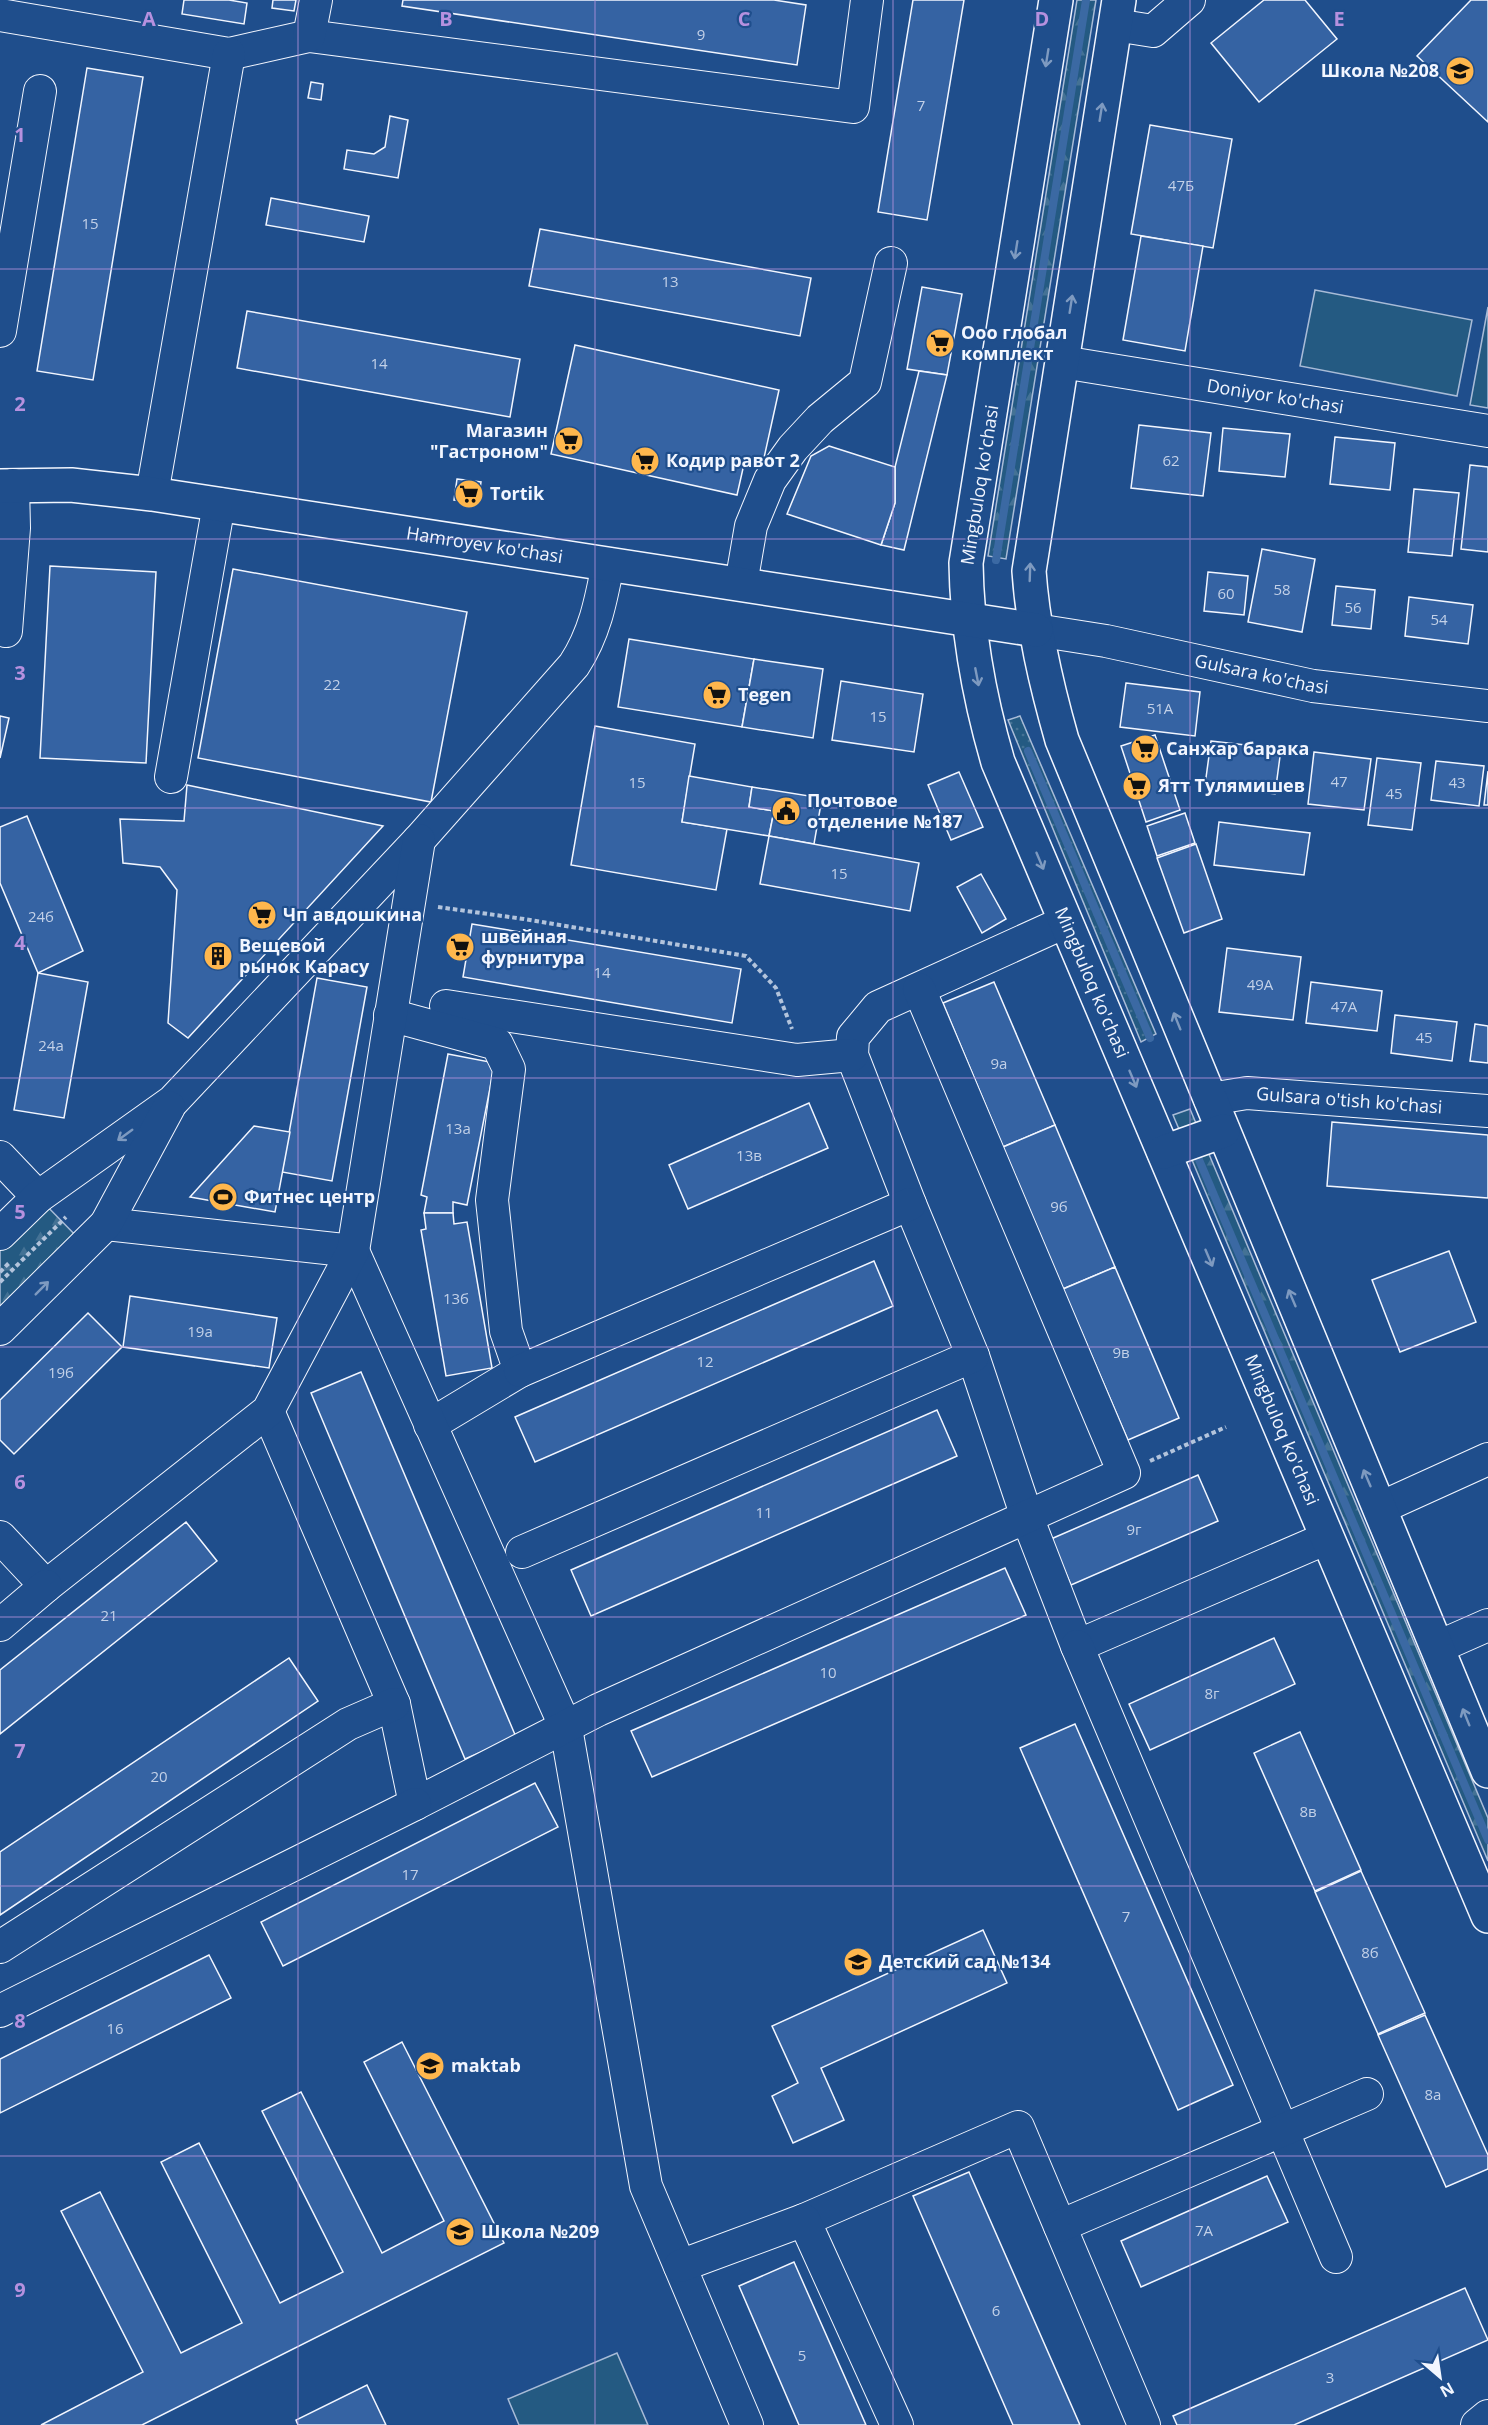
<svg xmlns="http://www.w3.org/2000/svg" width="1488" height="2425" font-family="'Open Sans',sans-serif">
  <defs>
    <pattern id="grass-dots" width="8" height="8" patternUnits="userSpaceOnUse" patternTransform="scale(1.5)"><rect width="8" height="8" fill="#245a82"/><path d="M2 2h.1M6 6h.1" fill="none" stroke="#447295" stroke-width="1.8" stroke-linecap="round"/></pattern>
    <pattern id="forest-firs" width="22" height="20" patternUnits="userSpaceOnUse" patternTransform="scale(1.5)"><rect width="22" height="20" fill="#245a82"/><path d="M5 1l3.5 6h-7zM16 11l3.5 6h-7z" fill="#447295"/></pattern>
  </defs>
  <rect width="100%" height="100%" fill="#1f4e8c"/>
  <!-- grass -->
  <polygon fill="url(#grass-dots)" stroke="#a8bbd7" stroke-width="1.5" points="1020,716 1156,1034 1141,1042 1008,720"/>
  <!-- forest -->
  <g fill="url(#forest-firs)" stroke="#a8bbd7" stroke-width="1.5">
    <polygon points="1077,0 1096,0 1006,559 988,556"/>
    <polygon points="1190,1109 1488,1818 1488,1861 1173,1115"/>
    <polygon points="38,1197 85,1245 0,1329 0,1234"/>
  </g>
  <!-- pitch -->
  <g fill="#245a82" stroke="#a8bbd7" stroke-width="1.5">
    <polygon points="1315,290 1472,320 1457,396 1300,366"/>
    <polygon points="1488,307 1488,408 1470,405"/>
    <polygon points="617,2353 648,2425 519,2425 508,2399"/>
  </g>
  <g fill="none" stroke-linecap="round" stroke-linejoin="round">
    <!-- stream -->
    <g stroke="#3b69a3" stroke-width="8">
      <polyline points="996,560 1086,0"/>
      <polyline points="1028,751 1150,1038"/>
      <polyline points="1194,1148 1488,1840"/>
    </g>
  </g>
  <!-- building -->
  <g fill="#3563a3" stroke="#f2f6ff" stroke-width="1.5">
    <polygon points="184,0 229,0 247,3 244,24 182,14"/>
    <polygon points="273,0 296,0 294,11 272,8"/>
    <polygon points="403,0 774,0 806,5 797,65 402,6"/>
    <polygon points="913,0 964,0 927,220 878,212"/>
    <polygon points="1264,0 1305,0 1337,39 1259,102 1211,43"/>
    <polygon points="1471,0 1488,0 1488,122 1417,56"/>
    <polygon points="87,68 143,77 93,380 37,371"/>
    <polygon points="311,82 323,84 321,100 308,98"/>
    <polygon points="390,116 408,120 398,178 344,169 347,150 374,154 385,147"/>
    <polygon points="1150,125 1232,139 1213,248 1131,234"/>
    <polygon points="271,198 369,216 364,242 266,225"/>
    <polygon points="540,229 811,278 800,336 529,286"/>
    <polygon points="1141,236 1203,246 1185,351 1123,340"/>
    <polygon points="922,287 962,294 947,375 907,369"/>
    <polygon points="247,311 520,359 510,417 237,368"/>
    <polygon points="575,345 779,390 762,467 744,464 737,495 551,454"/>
    <polygon points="919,371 947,375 904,550 881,545 895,503 895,467"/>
    <polygon points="1139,425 1211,433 1203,496 1131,488"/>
    <polygon points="1223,428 1290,434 1285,477 1219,471"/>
    <polygon points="1335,437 1395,443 1390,490 1330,484"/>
    <polygon points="829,446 895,467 895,503 881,545 787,514 811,456"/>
    <polygon points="1470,465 1488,467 1488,552 1461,549"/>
    <polygon points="457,479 481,482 478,503 454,500"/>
    <polygon points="1414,489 1459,493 1452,556 1408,552"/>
    <polygon points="1262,549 1315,559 1302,632 1248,622"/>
    <polygon points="50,566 156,572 146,763 40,758"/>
    <polygon points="233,569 467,612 431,802 198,758"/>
    <polygon points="1208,572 1248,576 1244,615 1204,611"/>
    <polygon points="1336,586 1375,590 1371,629 1332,625"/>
    <polygon points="1409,597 1473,605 1468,644 1405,636"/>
    <polygon points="629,639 754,659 742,727 618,707"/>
    <polygon points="754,659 823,669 813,738 742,727"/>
    <polygon points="841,681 923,694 914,752 832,740"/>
    <polygon points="1126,683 1200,692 1195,736 1120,727"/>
    <polygon points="0,716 9,718 0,758"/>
    <polygon points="595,726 695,744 682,822 727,829 716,890 571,865"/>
    <polygon points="1155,735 1180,810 1146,822 1121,746"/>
    <polygon points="1211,741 1281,749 1275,794 1205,785"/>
    <polygon points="1314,752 1371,759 1364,810 1308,804"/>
    <polygon points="1377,758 1421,763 1412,830 1368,825"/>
    <polygon points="1436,761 1484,766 1479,806 1431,800"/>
    <polygon points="1488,771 1488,805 1484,805"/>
    <polygon points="959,772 983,827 951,840 928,785"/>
    <polygon points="689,776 752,787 749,807 774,811 769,836 682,822"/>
    <polygon points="187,785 383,826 188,1038 168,1023 177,890 160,867 123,863 120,819 184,821"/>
    <polygon points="752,787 822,798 814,844 769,836 774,811 749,807"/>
    <polygon points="1185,813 1195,843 1157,856 1147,826"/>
    <polygon points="27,816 83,951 38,973 0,883 0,827"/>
    <polygon points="1219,822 1310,833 1304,875 1214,865"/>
    <polygon points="769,836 919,863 910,911 760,884"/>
    <polygon points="1196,844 1222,919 1184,933 1157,858"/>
    <polygon points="981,874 1006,919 982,933 957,887"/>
    <polygon points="472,924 741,969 732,1023 463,977"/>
    <polygon points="1227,948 1301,957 1293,1020 1219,1012"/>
    <polygon points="38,973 88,982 64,1118 14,1110"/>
    <polygon points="317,978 367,987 332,1181 282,1172"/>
    <polygon points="994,982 1055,1125 1003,1147 943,1003"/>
    <polygon points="1311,982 1382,991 1377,1031 1306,1023"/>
    <polygon points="1395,1015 1457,1022 1452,1061 1391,1053"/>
    <polygon points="1475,1024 1488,1026 1488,1063 1470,1061"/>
    <polygon points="448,1054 495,1063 467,1205 453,1202 453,1213 424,1213 427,1197 421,1195"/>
    <polygon points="809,1103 828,1148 688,1209 669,1165"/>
    <polygon points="1332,1122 1488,1135 1488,1198 1327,1186"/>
    <polygon points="1055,1125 1115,1267 1063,1289 1003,1147"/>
    <polygon points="254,1126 290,1132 275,1212 190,1197"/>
    <polygon points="424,1213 453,1213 454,1224 467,1222 492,1368 446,1376 421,1230 426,1229"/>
    <polygon points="1449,1251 1476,1322 1400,1352 1372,1280"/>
    <polygon points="874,1261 893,1306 535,1462 515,1417"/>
    <polygon points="1115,1267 1179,1418 1128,1440 1063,1289"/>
    <polygon points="130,1296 277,1318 269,1368 123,1347"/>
    <polygon points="88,1313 122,1347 14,1454 0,1440 0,1400"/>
    <polygon points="361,1372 516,1737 465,1759 311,1393"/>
    <polygon points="937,1410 957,1456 591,1616 571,1570"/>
    <polygon points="1198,1475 1218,1521 1071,1585 1051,1539"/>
    <polygon points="186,1522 217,1561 0,1734 0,1670"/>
    <polygon points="1005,1568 1026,1615 652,1777 631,1731"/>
    <polygon points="1274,1638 1295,1684 1150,1750 1129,1704"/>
    <polygon points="289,1658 318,1701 0,1915 0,1852"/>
    <polygon points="1075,1724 1233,2085 1178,2110 1020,1748"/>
    <polygon points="1300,1732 1361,1870 1315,1891 1254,1753"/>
    <polygon points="535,1783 558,1827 283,1966 261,1922"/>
    <polygon points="1361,1871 1425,2013 1378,2034 1315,1892"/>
    <polygon points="983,1930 1007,1983 821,2068 844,2120 793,2143 772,2096 798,2083 772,2026"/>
    <polygon points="209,1955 231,1998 0,2113 0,2059"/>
    <polygon points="1425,2015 1488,2155 1488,2169 1446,2187 1378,2035"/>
    <polygon points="402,2042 504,2243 142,2425 41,2425 143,2372 61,2211 100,2192 181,2353 242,2323 161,2162 199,2143 280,2303 343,2272 262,2111 301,2092 382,2253 444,2221 364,2062"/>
    <polygon points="969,2172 1080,2425 1013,2425 913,2196"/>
    <polygon points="1267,2176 1288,2222 1141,2287 1121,2241"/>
    <polygon points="794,2262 866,2425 799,2425 739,2286"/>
    <polygon points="1465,2288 1488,2340 1294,2425 1177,2425 1173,2416"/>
    <polygon points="367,2385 386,2425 298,2425 296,2420"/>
  </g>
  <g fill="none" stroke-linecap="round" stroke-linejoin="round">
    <!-- minor casing -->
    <g stroke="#f2f6ff" stroke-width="34">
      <g id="minor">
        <polyline points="0,15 229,54 309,36 853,107 867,0"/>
        <polyline points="1115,25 1153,31 1189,0"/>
        <polyline points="309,36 316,0"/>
        <polyline points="0,331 40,91"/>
        <path id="s1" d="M1062 362 1488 431"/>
        <polyline points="152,494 229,54"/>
        <polyline points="741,584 751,526 770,480 793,448 820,419 865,382 891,263"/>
        <path id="s2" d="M1036 630 1106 641 1313 686 1488 706"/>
        <polyline points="6,631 14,528 13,485"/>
        <polyline points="171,777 219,504"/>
        <polyline points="1065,922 878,1007 853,1037 852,1055 910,1204 973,1356 1027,1517 1077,1646 1327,1538"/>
        <polyline points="446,1006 797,1060 852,1055"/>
        <polyline points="390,1015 497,1044 509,1069 492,1200 506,1331 520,1371 430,1425"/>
        <path id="s3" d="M1210 1099 1247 1093 1488 1111"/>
        <polyline points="0,1157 38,1197"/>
        <polyline points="106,1224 353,1251 566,1728 646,2186 747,2425"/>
        <path d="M0 1234 38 1197 173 1101 419 840 574 665C595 633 601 600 608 564"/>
        <polyline points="0,1329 106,1224 169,1107"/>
        <polyline points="520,1371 910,1204"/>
        <polyline points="268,1411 394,1704 415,1804 598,1710 1124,1473 919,989"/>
        <polyline points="1380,1508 1488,1459"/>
        <polyline points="0,1537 46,1586 268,1411 353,1251 419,840"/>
        <polyline points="522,1552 973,1356"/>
        <polyline points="0,1625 46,1586"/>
        <polyline points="1077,1646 1336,2257"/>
        <polyline points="1438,1647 1488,1625"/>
        <polyline points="0,1947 348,1724 394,1704"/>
        <polyline points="0,2011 415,1804"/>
        <polyline points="804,2220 1018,2127 1144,2425"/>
        <polyline points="1060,2226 1367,2094"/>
        <polyline points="680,2266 804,2220 897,2425"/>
        <polyline points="1477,2425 1488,2416"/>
      </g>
    </g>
    <!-- major casing -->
    <g stroke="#f2f6ff" stroke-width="36">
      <g id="major">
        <path id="s4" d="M1056 0 966 563C967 632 979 697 998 762L1488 1916"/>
        <path d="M1119 0 1029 571C1033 629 1046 684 1062 740L1488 1771"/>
        <path id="s5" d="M0 486 71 485 152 494 1036 630"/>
        <polyline points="1164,1152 1223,1131"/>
      </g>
    </g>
    <!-- path -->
    <g stroke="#b3c4dc" stroke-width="4" stroke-dasharray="4.5 3" stroke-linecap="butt">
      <polyline points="438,907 524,919 746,956 776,988 792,1029"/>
      <polyline points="0,1272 10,1262"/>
      <polyline points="0,1282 66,1217"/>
      <polyline points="1150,1461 1226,1427"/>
    </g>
    <!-- minor -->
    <use href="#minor" stroke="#1f4e8c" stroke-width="32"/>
    <!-- major -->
    <use href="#major" stroke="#1f4e8c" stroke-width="33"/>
  </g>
  <!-- one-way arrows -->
  <defs><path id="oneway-shaft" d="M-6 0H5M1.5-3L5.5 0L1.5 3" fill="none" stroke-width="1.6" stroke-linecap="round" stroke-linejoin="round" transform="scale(1.5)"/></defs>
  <g stroke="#7e9ac0">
    <use href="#oneway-shaft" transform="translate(1047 58) rotate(99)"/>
    <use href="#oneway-shaft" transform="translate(1101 112) rotate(-81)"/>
    <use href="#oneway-shaft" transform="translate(1016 250) rotate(99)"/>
    <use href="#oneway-shaft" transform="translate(1071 304) rotate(-81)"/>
    <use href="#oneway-shaft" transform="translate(1030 572) rotate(-88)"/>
    <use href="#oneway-shaft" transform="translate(977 677) rotate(79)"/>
    <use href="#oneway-shaft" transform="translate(1040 861) rotate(67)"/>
    <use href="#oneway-shaft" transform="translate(1177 1021) rotate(-112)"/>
    <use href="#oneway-shaft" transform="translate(1133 1079) rotate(67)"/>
    <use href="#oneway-shaft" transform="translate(125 1135) rotate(144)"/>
    <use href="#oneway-shaft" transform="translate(1209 1258) rotate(67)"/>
    <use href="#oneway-shaft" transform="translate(42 1288) rotate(-45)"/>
    <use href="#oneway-shaft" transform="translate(1292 1298) rotate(-113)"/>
    <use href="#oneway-shaft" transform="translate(1367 1478) rotate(-113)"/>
    <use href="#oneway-shaft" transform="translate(1466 1717) rotate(-112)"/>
  </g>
  <!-- grid -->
  <path fill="none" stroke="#b691df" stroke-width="1.5" stroke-opacity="0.55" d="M298 0V2425M595 0V2425M893 0V2425M1190 0V2425M0 269H1488M0 539H1488M0 808H1488M0 1078H1488M0 1347H1488M0 1617H1488M0 1886H1488M0 2156H1488"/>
  <!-- icons -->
  <defs>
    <g id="school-disc" transform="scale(1.5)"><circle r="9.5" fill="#ffb74d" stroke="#1f4e8c"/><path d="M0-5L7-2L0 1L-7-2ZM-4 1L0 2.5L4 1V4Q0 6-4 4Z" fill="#111"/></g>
    <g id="supermarket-disc" transform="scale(1.5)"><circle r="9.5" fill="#ffb74d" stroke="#1f4e8c"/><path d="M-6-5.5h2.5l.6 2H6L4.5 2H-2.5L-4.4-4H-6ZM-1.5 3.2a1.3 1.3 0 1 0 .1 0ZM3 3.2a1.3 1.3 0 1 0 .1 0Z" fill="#111"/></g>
    <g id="civic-disc" transform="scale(1.5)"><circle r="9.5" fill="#ffb74d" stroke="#1f4e8c"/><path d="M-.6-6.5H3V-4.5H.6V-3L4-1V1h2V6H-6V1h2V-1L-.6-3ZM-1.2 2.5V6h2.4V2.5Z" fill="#111"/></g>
    <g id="building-disc" transform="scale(1.5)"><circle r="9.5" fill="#ffb74d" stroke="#1f4e8c"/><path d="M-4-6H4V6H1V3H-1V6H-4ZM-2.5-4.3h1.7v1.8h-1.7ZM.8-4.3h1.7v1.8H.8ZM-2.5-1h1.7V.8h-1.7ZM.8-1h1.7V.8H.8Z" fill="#111"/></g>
    <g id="stadium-disc" transform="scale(1.5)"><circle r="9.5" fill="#ffb74d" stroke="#1f4e8c"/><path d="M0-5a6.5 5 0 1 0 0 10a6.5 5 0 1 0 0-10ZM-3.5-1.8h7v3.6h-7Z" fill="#111"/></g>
  </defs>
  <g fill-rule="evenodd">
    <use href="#school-disc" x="1460" y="71"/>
    <use href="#supermarket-disc" x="940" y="343"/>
    <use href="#supermarket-disc" x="569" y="441"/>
    <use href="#supermarket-disc" x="645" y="461"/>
    <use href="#supermarket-disc" x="469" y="494"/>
    <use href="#supermarket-disc" x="717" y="695"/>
    <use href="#supermarket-disc" x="1145" y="749"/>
    <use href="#supermarket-disc" x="1137" y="786"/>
    <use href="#civic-disc" x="786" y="811"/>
    <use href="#supermarket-disc" x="262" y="915"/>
    <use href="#supermarket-disc" x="460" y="947"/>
    <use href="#building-disc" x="218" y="956"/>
    <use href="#stadium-disc" x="223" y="1197"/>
    <use href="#school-disc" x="858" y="1962"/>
    <use href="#school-disc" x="430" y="2066"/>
    <use href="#school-disc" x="460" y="2232"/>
  </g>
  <g text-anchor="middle" stroke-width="4.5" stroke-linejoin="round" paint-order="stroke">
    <!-- number labels -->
    <g font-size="15" fill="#c3d1e8">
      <text x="701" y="40">9</text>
      <text x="921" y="111">7</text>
      <text x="1181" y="191">47Б</text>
      <text x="90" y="229">15</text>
      <text x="670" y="287">13</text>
      <text x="379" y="369">14</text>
      <text x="1171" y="466">62</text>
      <text x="1282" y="595">58</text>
      <text x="1226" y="599">60</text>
      <text x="1353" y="613">56</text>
      <text x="1439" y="625">54</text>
      <text x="332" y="690">22</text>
      <text x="1160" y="714">51A</text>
      <text x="878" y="722">15</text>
      <text x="1339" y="787">47</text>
      <text x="637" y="788">15</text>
      <text x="1457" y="788">43</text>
      <text x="1394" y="799">45</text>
      <text x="839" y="879">15</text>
      <text x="41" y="922">24б</text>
      <text x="602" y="978">14</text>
      <text x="1260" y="990">49A</text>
      <text x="1344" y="1012">47A</text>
      <text x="1424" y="1043">45</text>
      <text x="51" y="1051">24а</text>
      <text x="999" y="1069">9а</text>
      <text x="458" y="1134">13а</text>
      <text x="749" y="1161">13в</text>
      <text x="1059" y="1212">9б</text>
      <text x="456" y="1304">13б</text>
      <text x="200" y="1337">19а</text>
      <text x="1121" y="1358">9в</text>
      <text x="705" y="1367">12</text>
      <text x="61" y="1378">19б</text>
      <text x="764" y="1518">11</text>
      <text x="1134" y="1535">9г</text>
      <text x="109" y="1621">21</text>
      <text x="828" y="1678">10</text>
      <text x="1212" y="1699">8г</text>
      <text x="159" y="1782">20</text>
      <text x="1308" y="1817">8в</text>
      <text x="410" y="1880">17</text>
      <text x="1126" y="1922">7</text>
      <text x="1370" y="1958">8б</text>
      <text x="115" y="2034">16</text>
      <text x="1433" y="2100">8а</text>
      <text x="1204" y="2236">7A</text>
      <text x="996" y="2316">6</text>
      <text x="802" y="2361">5</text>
      <text x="1330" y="2383">3</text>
    </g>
    <!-- poi labels -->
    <g font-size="18" font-weight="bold" fill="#f2f6ff" stroke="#1f4e8c" text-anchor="start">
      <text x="1439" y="77" text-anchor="end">Школа №208</text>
      <text x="961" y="339">Ооо глобал<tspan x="961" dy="21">комплект</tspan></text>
      <text x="548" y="437" text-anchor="end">Магазин<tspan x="548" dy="21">"Гастроном"</tspan></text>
      <text x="666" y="467">Кодир равот 2</text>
      <text x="490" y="500">Tortik</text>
      <text x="738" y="701">Tegen</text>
      <text x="1166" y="755">Санжар барака</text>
      <text x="1158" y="792">Ятт Тулямишев</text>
      <text x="807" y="807">Почтовое<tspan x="807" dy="21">отделение №187</tspan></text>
      <text x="283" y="921">Чп авдошкина</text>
      <text x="481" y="943">швейная<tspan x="481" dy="21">фурнитура</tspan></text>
      <text x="239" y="952">Вещевой<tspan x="239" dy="21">рынок Карасу</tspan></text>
      <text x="244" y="1203">Фитнес центр</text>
      <text x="879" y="1968">Детский сад №134</text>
      <text x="451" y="2072">maktab</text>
      <text x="481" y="2238">Школа №209</text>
    </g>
    <!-- street labels -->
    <g font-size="18" fill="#f2f6ff" stroke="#1f4e8c">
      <text dy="6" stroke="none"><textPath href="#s1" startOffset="216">Doniyor ko'chasi</textPath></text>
      <text transform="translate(980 485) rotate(-81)" y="6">Mingbuloq ko'chasi</text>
      <text dy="6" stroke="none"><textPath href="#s5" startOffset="489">Hamroyev ko'chasi</textPath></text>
      <text dy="6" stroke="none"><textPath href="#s2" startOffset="230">Gulsara ko'chasi</textPath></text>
      <text dy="6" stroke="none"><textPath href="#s4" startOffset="1012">Mingbuloq ko'chasi</textPath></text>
      <text dy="6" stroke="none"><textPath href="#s3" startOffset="140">Gulsara o'tish ko'chasi</textPath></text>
      <text dy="6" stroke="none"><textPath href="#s4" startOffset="1498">Mingbuloq ko'chasi</textPath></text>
    </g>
  </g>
  <g font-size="20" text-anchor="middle" font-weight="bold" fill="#b691df" stroke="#1f4e8c" stroke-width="4.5" stroke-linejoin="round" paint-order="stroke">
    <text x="149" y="26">A</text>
    <text x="446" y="26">B</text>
    <text x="744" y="26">C</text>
    <text x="1042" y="26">D</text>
    <text x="1339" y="26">E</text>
    <text x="20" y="142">1</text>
    <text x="20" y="411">2</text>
    <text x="20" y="680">3</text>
    <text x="20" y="950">4</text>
    <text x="20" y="1219">5</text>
    <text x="20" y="1489">6</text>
    <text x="20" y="1758">7</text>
    <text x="20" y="2028">8</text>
    <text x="20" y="2297">9</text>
  </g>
  <!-- north arrow -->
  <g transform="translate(1440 2377) rotate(151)" stroke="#1f4e8c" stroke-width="4.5" paint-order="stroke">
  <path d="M0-4.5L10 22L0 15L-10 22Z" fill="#f2f6ff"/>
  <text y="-9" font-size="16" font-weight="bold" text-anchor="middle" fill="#f2f6ff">N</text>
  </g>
</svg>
